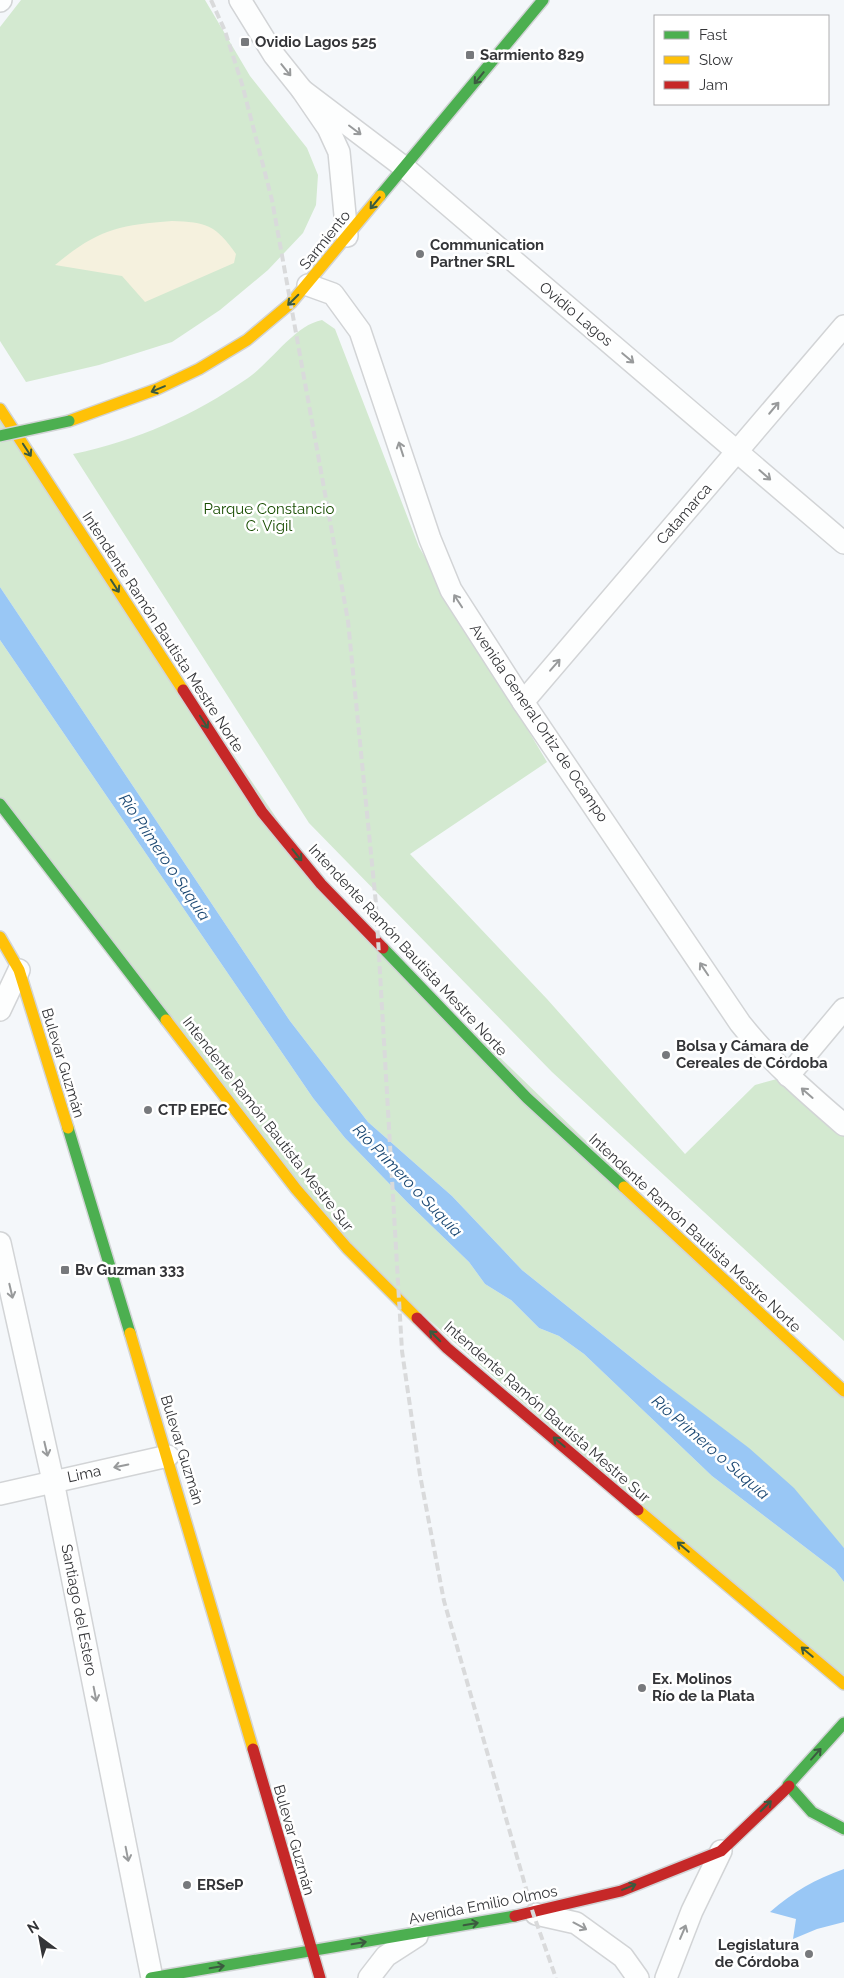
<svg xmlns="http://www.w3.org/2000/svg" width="844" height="1978" font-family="Raleway,sans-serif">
  <rect width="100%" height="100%" fill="#f4f7fa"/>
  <!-- green -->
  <g fill="#d3e9d0">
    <polygon points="21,0 205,0 250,76 307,148 318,175 316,205 303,233 268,270 220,310 172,342 99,365 26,382 0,341 0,27"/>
    <path d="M322 320 335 329 419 547 547 762 410 854 547 999 685 1154 755 1085 788 1076 844 1125V1341L552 1072 309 823 73 454C137 441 194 415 248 378 271 362 295 325 322 320Z"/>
    <polygon points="0,409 321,884 844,1391 844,1548 662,1382 522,1270 452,1196 368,1122 290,1021 0,587"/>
    <polygon points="0,640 313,1098 345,1138 408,1203 469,1262 485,1284 511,1300 539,1328 559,1336 584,1354 712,1476 835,1570 844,1582 844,1684 347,1248 0,804"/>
  </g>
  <!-- sand -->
  <path fill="#f5f1de" d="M172 221C206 222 216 225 236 254L234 263 145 302 122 276 55 265C97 230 118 225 172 221Z"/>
  <!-- water -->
  <g fill="#99c7f5">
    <polygon points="0,587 290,1021 368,1122 452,1196 522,1270 662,1382 749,1448 794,1488 844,1548 844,1582 835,1570 712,1476 584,1354 559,1336 539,1328 511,1300 485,1284 469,1262 408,1203 345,1138 313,1098 0,640"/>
    <path d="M844 1869V1922L817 1929 793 1939 796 1919 770 1912C793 1892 815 1879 844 1869Z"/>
  </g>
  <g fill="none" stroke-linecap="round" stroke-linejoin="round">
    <!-- street casing -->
    <g stroke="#d2d4d6" stroke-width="24">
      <g id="street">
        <polyline points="240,0 274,55 302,90 328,128 339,152 347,236"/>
        <polyline points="0,1 1,0"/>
        <polyline points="302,90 405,168 844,543"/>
        <path d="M308 285 333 294 360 331 430 539 451 590 523 702 740 1023C770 1061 807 1093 844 1125"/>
        <polyline points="523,702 844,326"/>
        <polyline points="0,1010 19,970"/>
        <polyline points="788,1076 844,1009"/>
        <polyline points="0,1243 53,1481 152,1978"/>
        <polyline points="0,1494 168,1456"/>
        <polyline points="536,1914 576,1923 623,1957 638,1978"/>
        <polyline points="369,1978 386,1956 417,1936"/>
        <polyline points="666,1978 692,1911 721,1851"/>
      </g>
    </g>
    <!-- fast casing -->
    <g stroke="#d2d4d6" stroke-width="14">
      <g id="fast">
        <polyline points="380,196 543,0"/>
        <polyline points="0,804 166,1020"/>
        <polyline points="383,948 527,1098 624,1187"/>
        <polyline points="68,1128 130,1333"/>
        <polyline points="788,1785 844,1723"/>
        <polyline points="789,1786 812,1812 844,1829"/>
        <polyline points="151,1978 515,1916"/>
      </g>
    </g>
    <!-- slow casing -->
    <g stroke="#d2d4d6" stroke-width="14">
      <g id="slow">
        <polyline points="0,409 183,690"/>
        <polyline points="69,421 157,389 199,369 247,340 291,303 380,196"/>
        <polyline points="0,937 19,970 68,1128"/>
        <polyline points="166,1020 296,1189 347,1248 417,1318"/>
        <polyline points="624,1187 844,1391"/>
        <polyline points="130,1333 253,1749"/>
        <polyline points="638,1510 844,1684"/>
      </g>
    </g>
    <!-- jam casing -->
    <g stroke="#d2d4d6" stroke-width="14">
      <g id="jam">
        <polyline points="183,690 262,812 321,884 383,948"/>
        <polyline points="417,1318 447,1348 638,1510"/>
        <polyline points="253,1749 320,1978"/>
        <polyline points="515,1916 621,1891 721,1851 789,1786"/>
      </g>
    </g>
    <!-- street -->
    <use href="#street" stroke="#fdfefe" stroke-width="21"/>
    <!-- fast -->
    <use href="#fast" stroke="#4caf50" stroke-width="11"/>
    <!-- slow -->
    <use href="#slow" stroke="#ffc107" stroke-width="11"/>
    <!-- jam -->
    <use href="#jam" stroke="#c62828" stroke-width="11"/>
    <!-- rail -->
    <polyline stroke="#d9dadb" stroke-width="4" stroke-dasharray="8 4" stroke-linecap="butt" points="211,0 225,31 242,84 272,200 348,621 376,904 402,1351 420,1475 444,1601 533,1913 556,1978"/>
    <!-- fast-bridge casing -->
    <g stroke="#d2d4d6" stroke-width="14" stroke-linecap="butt">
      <polyline id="fast-bridge" points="0,436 69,421"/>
    </g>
    <!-- fast-bridge -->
    <use href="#fast-bridge" stroke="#4caf50" stroke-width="11"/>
  </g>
  <!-- one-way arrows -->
  <defs><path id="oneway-shaft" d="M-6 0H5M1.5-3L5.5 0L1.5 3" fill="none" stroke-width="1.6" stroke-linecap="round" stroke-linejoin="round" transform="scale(1.25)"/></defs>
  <g stroke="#989a9b">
    <use href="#oneway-shaft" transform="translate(286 70) rotate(51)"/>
    <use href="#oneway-shaft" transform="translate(355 130) rotate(37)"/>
    <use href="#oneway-shaft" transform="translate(628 358) rotate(40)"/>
    <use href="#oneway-shaft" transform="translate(774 408) rotate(-50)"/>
    <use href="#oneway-shaft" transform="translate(401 449) rotate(-108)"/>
    <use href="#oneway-shaft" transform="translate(765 475) rotate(41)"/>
    <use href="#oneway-shaft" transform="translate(458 601) rotate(-123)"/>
    <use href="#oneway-shaft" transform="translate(555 665) rotate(-49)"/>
    <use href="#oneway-shaft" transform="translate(704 969) rotate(-124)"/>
    <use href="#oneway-shaft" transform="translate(807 1093) rotate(-139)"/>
    <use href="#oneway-shaft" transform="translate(11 1291) rotate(77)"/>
    <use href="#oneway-shaft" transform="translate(46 1449) rotate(77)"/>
    <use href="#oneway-shaft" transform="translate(121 1466) rotate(168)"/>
    <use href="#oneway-shaft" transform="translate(95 1694) rotate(79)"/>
    <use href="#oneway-shaft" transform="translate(127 1854) rotate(79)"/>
    <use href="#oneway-shaft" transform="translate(580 1926) rotate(28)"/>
    <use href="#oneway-shaft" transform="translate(683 1932) rotate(-67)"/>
  </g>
  <g stroke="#3b5a3f">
    <use href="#oneway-shaft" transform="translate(479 78) rotate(129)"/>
    <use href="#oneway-shaft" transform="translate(375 203) rotate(130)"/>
    <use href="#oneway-shaft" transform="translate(293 300) rotate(135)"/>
    <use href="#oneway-shaft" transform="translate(158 389) rotate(157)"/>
    <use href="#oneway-shaft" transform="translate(27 450) rotate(57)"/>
    <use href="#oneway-shaft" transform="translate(115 586) rotate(57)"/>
    <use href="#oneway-shaft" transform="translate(204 722) rotate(57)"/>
    <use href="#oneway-shaft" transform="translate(297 855) rotate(51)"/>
    <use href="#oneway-shaft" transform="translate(435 1336) rotate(-135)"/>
    <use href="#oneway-shaft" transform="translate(559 1442) rotate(-140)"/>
    <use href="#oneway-shaft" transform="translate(683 1547) rotate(-140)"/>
    <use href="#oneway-shaft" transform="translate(807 1652) rotate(-140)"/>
    <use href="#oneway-shaft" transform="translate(816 1754) rotate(-48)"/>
    <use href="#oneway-shaft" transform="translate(766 1806) rotate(-45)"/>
    <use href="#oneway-shaft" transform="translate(629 1887) rotate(-22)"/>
    <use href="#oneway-shaft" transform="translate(471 1924) rotate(-10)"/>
    <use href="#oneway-shaft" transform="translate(359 1943) rotate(-10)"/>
    <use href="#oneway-shaft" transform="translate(217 1967) rotate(-10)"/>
  </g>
  <!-- markers -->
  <g fill="#77797c" stroke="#fff" stroke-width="2">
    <rect x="240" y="37" width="10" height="10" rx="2.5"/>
    <rect x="465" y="50" width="10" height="10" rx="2.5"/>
    <circle cx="420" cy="254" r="5"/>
    <circle cx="666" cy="1055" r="5"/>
    <circle cx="148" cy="1110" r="5"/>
    <rect x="60" y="1265" width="10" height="10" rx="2.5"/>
    <circle cx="642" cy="1688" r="5"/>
    <circle cx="187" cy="1885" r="5"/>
    <circle cx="809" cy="1954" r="5"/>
  </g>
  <g text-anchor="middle" stroke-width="5" stroke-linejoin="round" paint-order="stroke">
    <!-- poi labels -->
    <g font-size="15" font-weight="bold" fill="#343538" stroke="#fff" text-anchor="start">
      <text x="255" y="47">Ovidio Lagos 525</text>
      <text x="480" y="60">Sarmiento 829</text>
      <text x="430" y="250">Communication<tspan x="430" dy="17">Partner SRL</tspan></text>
      <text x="676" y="1051">Bolsa y Cámara de<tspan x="676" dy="17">Cereales de Córdoba</tspan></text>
      <text x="158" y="1115">CTP EPEC</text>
      <text x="75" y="1275">Bv Guzman 333</text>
      <text x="652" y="1684">Ex. Molinos<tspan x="652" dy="17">Río de la Plata</tspan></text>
      <text x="197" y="1890">ERSeP</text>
      <text x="799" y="1950" text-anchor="end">Legislatura<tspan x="799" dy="17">de Córdoba</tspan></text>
    </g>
    <!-- street labels -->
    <g font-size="15" fill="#343538" stroke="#fff">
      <text transform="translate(325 240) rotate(-51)" y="5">Sarmiento</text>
      <text transform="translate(576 314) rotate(40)" y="5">Ovidio Lagos</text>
      <text transform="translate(684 514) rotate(-49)" y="5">Catamarca</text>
      <text transform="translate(163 632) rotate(57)" y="5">Intendente Ramón Bautista Mestre Norte</text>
      <text transform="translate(539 723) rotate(56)" y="5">Avenida General Ortiz de Ocampo</text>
      <text transform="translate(408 950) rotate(47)" y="5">Intendente Ramón Bautista Mestre Norte</text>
      <text transform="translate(63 1063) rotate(73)" y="5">Bulevar Guzmán</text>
      <text transform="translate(268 1124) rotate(52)" y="5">Intendente Ramón Bautista Mestre Sur</text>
      <text transform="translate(695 1233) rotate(43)" y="5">Intendente Ramón Bautista Mestre Norte</text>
      <text transform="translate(547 1412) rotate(41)" y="5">Intendente Ramón Bautista Mestre Sur</text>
      <text transform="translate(182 1450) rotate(73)" y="5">Bulevar Guzmán</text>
      <text transform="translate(84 1474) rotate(-12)" y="5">Lima</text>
      <text transform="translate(79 1610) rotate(79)" y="5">Santiago del Estero</text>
      <text transform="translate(294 1840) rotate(74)" y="5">Bulevar Guzmán</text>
      <text transform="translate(483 1905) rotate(-11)" y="5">Avenida Emilio Olmos</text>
    </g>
    <!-- park labels -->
    <g font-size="15" fill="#184d00" stroke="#fff">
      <text x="269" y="514">Parque Constancio<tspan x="269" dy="17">C. Vigil</tspan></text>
    </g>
    <!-- water labels -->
    <g font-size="16" font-style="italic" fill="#1b4873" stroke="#fff">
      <text transform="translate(165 857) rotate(56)" y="6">Río Primero o Suquía</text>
      <text transform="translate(408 1180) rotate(46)" y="6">Río Primero o Suquía</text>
      <text transform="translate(711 1447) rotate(41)" y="6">Río Primero o Suquía</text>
    </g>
  </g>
  <!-- legend -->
  <rect x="654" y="15" width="175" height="90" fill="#ffffff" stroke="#aeaeaf"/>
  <rect x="664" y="31" width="25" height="8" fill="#4caf50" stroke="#aeaeaf"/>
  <text x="699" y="40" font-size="15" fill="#343538">Fast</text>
  <rect x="664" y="56" width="25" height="8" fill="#ffc107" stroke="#aeaeaf"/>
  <text x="699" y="65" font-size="15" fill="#343538">Slow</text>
  <rect x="664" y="81" width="25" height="8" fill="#c62828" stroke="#aeaeaf"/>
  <text x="699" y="90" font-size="15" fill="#343538">Jam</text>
  <!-- north arrow -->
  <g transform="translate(40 1938) rotate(328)" stroke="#ffffff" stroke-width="4" paint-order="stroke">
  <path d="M0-4L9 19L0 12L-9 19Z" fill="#343538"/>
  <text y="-8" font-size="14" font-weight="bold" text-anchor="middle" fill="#343538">N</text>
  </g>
</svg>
